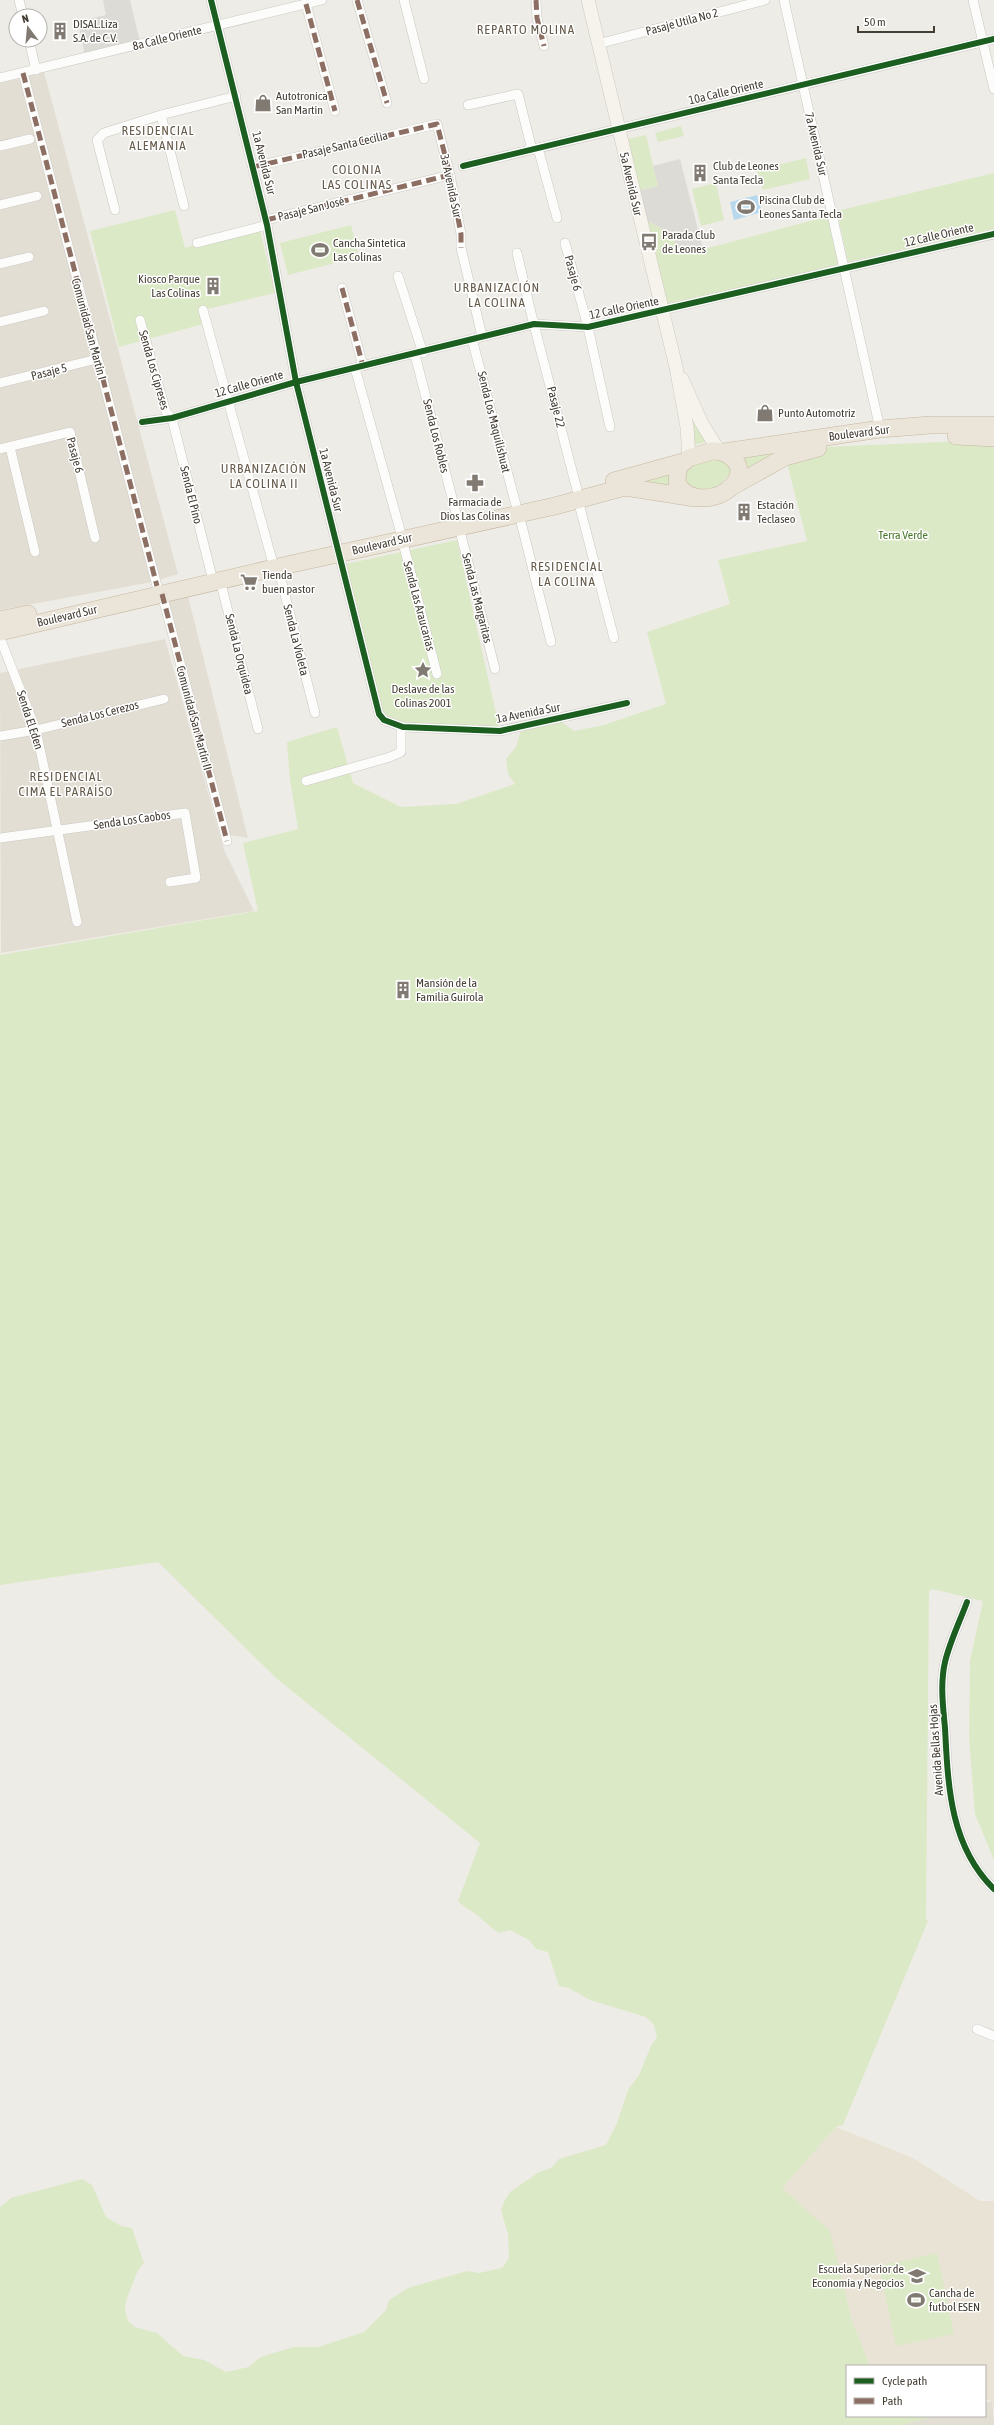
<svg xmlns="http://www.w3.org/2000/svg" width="994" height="2425" font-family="'Asap Condensed',sans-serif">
  <rect width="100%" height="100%" fill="#eeece6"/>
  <!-- residential -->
  <g fill="#e3ded3">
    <polygon points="44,72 178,574 152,582 0,610 0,83 20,79 48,188 55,187 26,77"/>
    <polygon points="187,592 248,838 230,835 167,596"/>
    <polygon points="165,639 224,850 254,911 1,953 0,673"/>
    <polygon points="992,2401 994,2425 901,2425 935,2416 985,2416 985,2403"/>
  </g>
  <!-- education -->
  <polygon fill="#e9e3d5" points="836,2127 913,2158 980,2201 994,2201 994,2412 992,2401 985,2399 985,2366 870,2366 852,2321 782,2188"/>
  <!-- green -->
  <g fill="#dce9c6">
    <polygon points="681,126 684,136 658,142 655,133"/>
    <polygon points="646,135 658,186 636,191 624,140"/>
    <polygon points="806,158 810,179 763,190 757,170"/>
    <polygon points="994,173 994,229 848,262 837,211"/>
    <polygon points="716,183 724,220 701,226 692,189"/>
    <polygon points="175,210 185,248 259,226 275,293 203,310 207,323 119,347 90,231"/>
    <polygon points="829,216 840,264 665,307 643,218 671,234 677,248 689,253"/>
    <polygon points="351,225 359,257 288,275 280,243"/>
    <polygon points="687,400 706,442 694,445"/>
    <path d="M964 441 994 444V1860L975 1814 969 1738 970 1661 983 1601 932 1589 929 1591 926 1919 928 1921 843 2125 836 2127 782 2188 830 2231 852 2321 870 2366H847V2416H935L902 2425H0V2207L11 2198 82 2179 92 2185 106 2217 121 2226 132 2228 144 2263 138 2270 127 2298 125 2309 128 2321 135 2327 157 2333 183 2356 204 2360 226 2372 249 2367 259 2358 270 2354 294 2347H318L364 2332 386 2310 389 2300 408 2288 467 2271 479 2273 502 2268 509 2258 508 2234 501 2210 504 2202 510 2192 539 2172 551 2168 559 2159 606 2145 617 2123 628 2090 639 2075 651 2046 657 2037 654 2025 646 2017 590 2000 569 1988 559 1986 548 1952 536 1949 529 1940 510 1930 499 1933C489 1927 482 1918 473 1912 467 1909 463 1906 458 1901L480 1843 276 1678 158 1562 0 1585V955L258 911 243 843 298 829 290 779 287 742 337 727 353 783 401 807 456 804 515 784 508 774 506 759 516 747 521 730 561 721 574 731 604 725 666 704 647 632 730 604 718 560 807 541 784 452 746 469 744 458 746 454 801 448Z"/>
    <path d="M707 458 727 460 732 471C720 488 705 496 686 483L685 473 691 465Z"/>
    <polygon points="669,471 672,488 631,479"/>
    <polygon points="457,540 500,731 393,725 378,710 341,565"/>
    <polygon points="937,2253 954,2334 896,2346 879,2266"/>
  </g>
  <!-- parking -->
  <g fill="#dddbd6">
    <polygon points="103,0 130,0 140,42 85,56 78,21 106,15"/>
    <polygon points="680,159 703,249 689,253 677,248 671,234 643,218 636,191 658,186 653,166"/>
  </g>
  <!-- water -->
  <polygon fill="#b7d8ed" points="757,195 762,212 734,220 730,202"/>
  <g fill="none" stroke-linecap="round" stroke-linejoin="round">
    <!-- street casing -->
    <g stroke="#cbc8c2" stroke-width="10">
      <g id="street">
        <polyline points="19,0 23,16"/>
        <polyline points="211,0 267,225 296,382 379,714 384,720 403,727 500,731 627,703"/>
        <polyline points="357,0 387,103"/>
        <polyline points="404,0 424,79"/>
        <polyline points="536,0 537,18 544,46"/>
        <polyline points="784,0 880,429"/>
        <polyline points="973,0 994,89"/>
        <polyline points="306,4 335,111"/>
        <polyline points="29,40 36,70"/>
        <polyline points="598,44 765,0"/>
        <polyline points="23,73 157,586"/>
        <polyline points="0,78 322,0"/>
        <polyline points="468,105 518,94 532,150"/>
        <polyline points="161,115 184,206"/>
        <polyline points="0,146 30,139"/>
        <polyline points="538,148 557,218"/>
        <polyline points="463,166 994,39"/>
        <polyline points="253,167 437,124 450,175 461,234 461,248 482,336"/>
        <polyline points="0,205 37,196"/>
        <polyline points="115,210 97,140 104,133 161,115 236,96"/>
        <polyline points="266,220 450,175"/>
        <polyline points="197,243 267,225"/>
        <polyline points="565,243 588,327 610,427"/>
        <polyline points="517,253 531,313 577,490"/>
        <polyline points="0,264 29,257"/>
        <polyline points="398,276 423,353"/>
        <polyline points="342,288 363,366"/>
        <polyline points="203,310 272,560"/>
        <polyline points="140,320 166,412 172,418 211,573"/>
        <polyline points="0,322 44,311"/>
        <polyline points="472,339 516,505"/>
        <polyline points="415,355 457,517"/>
        <polyline points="355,368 400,530"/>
        <polyline points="0,383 97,359"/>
        <polyline points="142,422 172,418 296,382 534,324 588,327 994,234"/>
        <polyline points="10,447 35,552"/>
        <polyline points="0,449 70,432 95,538"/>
        <polyline points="578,500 614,638"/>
        <polyline points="519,514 551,642"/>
        <polyline points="459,527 495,669"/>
        <polyline points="402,539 437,674"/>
        <polyline points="278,567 315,713"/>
        <polyline points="220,580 258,729"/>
        <polyline points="162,594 227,841"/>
        <polyline points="0,638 36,730 77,922"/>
        <polyline points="0,736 36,730 164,699"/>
        <polyline points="306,781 390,757 401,752 401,727"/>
        <polyline points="0,838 185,813 196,878 170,882"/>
        <path d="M967 1602C960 1621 950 1641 945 1662 940 1684 943 1706 945 1728 948 1786 950 1846 994 1889"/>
        <polyline points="977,2029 994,2036"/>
      </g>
    </g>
    <!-- secondary casing -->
    <g stroke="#cfcabf" stroke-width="14">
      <g id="secondary">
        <polyline points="588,0 676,367 687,427 689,458"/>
        <polyline points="682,379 701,422 719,451"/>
      </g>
    </g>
    <!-- highway casing -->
    <g stroke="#c6b8a2" stroke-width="18">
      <g id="highway">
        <polyline points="956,436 994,438"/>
        <path d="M712 451C730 450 749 467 733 485 719 501 688 504 677 483L678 467 689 458Z"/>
        <polyline points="724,452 880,429 930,425 994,425"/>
        <polyline points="614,481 683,462"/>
        <polyline points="733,486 785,457 818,448"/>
        <polyline points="0,620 28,614"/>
        <polyline points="0,632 278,567 555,506 625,487 695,498"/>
      </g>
    </g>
    <!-- street -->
    <use href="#street" stroke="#fcfcfb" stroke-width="9"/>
    <!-- secondary -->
    <use href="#secondary" stroke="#f6f3ed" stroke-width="13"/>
    <!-- highway -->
    <use href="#highway" stroke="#ebe4d8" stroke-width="17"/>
    <!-- quiet -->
    <g stroke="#8d6e63" stroke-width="5" stroke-dasharray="10 5" stroke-linecap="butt">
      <polyline points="357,0 387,103"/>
      <polyline points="536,0 537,18 544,46"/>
      <polyline points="306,4 335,111"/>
      <polyline points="23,73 157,586"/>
      <polyline points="253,167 437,124 450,175 461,234 461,248"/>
      <polyline points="266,220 450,175"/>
      <polyline points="342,288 363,366"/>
      <polyline points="162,594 227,841"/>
    </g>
    <!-- cycleway casing -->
    <g stroke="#fff" stroke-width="8">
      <g id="cycleway">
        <polyline points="211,0 267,225 296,382 379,714 384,720 403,727 500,731 627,703"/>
        <polyline points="463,166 994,39"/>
        <polyline points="142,422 172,418 296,382 534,324 588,327 994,234"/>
        <path d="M967 1602C960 1621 950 1641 945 1662 940 1684 943 1706 945 1728 948 1786 950 1846 994 1889"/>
      </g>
    </g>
    <!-- cycleway -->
    <use href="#cycleway" stroke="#1b5e20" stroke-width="6"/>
  </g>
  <!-- icons -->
  <defs>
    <g id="building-bare" transform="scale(1.38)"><path d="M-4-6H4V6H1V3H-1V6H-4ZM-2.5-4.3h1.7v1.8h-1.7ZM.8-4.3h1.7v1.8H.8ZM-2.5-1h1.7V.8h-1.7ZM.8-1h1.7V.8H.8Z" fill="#807a72" stroke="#fff" stroke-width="2.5" paint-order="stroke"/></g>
    <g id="shop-bare" transform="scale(1.38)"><path d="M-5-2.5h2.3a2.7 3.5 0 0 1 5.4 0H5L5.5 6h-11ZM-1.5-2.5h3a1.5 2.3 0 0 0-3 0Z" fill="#807a72" stroke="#fff" stroke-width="2.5" paint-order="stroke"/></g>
    <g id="stadium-bare" transform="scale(1.38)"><path d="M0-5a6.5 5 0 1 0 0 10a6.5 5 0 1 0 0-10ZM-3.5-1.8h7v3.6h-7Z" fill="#807a72" stroke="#fff" stroke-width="2.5" paint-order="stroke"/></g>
    <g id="bus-bare" transform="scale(1.38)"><path d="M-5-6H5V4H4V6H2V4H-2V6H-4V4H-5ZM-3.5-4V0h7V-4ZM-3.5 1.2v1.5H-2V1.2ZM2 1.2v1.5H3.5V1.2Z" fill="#807a72" stroke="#fff" stroke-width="2.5" paint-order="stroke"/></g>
    <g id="pharmacy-bare" transform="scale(1.38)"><path d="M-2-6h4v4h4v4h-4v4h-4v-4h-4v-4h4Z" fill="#807a72" stroke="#fff" stroke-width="2.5" paint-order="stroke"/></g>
    <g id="supermarket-bare" transform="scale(1.38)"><path d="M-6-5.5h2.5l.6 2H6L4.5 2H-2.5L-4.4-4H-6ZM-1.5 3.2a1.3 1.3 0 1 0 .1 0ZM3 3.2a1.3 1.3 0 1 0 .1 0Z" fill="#807a72" stroke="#fff" stroke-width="2.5" paint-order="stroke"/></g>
    <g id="sight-bare" transform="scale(1.38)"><path d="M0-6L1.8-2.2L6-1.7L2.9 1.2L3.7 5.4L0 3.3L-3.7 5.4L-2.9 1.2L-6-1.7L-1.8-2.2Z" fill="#807a72" stroke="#fff" stroke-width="2.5" paint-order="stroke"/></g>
    <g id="university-bare" transform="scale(1.38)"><path d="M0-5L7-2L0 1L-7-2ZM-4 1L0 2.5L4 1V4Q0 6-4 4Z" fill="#807a72" stroke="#fff" stroke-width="2.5" paint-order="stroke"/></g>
  </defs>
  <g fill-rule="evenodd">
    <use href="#building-bare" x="60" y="31"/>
    <use href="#shop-bare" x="263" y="103"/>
    <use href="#building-bare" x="700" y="173"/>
    <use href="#stadium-bare" x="746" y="207"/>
    <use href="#bus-bare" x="649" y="242"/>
    <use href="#stadium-bare" x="320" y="250"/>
    <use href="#building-bare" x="213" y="286"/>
    <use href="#shop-bare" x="765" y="413"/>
    <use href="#pharmacy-bare" x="475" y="483"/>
    <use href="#building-bare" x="744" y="512"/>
    <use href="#supermarket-bare" x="249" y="582"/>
    <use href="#sight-bare" x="423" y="670"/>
    <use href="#building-bare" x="403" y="990"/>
    <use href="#university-bare" x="917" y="2276"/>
    <use href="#stadium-bare" x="916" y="2300"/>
  </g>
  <g text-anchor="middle" stroke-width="3" stroke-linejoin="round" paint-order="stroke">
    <!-- street labels -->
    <g font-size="12" fill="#443d34" stroke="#fff">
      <text transform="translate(682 22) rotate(-15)" y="4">Pasaje Utila No 2</text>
      <text transform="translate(167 38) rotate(-14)" y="4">8a Calle Oriente</text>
      <text transform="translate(726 92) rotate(-13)" y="4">10a Calle Oriente</text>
      <text transform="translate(816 144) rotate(77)" y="4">7a Avenida Sur</text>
      <text transform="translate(345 145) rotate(-13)" y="4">Pasaje Santa Cecilia</text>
      <text transform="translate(264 163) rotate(76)" y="4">1a Avenida Sur</text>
      <text transform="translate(631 184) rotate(77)" y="4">5a Avenida Sur</text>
      <text transform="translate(451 186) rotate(78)" y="4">3a Avenida Sur</text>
      <text transform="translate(311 209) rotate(-14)" y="4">Pasaje San José</text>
      <text transform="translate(939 235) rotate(-13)" y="4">12 Calle Oriente</text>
      <text transform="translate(573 273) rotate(75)" y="4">Pasaje 6</text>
      <text transform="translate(624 308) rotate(-12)" y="4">12 Calle Oriente</text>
      <text transform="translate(89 329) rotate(75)" y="4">Comunidad San Martín I</text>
      <text transform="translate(154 370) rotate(74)" y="4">Senda Los Cipreses</text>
      <text transform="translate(49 372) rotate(-14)" y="4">Pasaje 5</text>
      <text transform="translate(249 384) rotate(-16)" y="4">12 Calle Oriente</text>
      <text transform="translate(556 407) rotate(76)" y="4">Pasaje 22</text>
      <text transform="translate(494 422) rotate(76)" y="4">Senda Los Maquilishuat</text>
      <text transform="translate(859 433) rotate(-7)" y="4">Boulevard Sur</text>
      <text transform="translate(436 436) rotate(76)" y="4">Senda Los Robles</text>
      <text transform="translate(75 455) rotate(75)" y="4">Pasaje 6</text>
      <text transform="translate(331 480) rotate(76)" y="4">1a Avenida Sur</text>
      <text transform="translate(191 495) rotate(76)" y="4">Senda El Pino</text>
      <text transform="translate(382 544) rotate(-13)" y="4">Boulevard Sur</text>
      <text transform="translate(477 598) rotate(76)" y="4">Senda Las Margaritas</text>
      <text transform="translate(419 606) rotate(75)" y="4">Senda Las Araucarias</text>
      <text transform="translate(67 616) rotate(-13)" y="4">Boulevard Sur</text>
      <text transform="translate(296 640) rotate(76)" y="4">Senda La Violeta</text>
      <text transform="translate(239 654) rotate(76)" y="4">Senda La Orquidea</text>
      <text transform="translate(528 713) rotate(-11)" y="4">1a Avenida Sur</text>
      <text transform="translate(100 714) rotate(-14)" y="4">Senda Los Cerezos</text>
      <text transform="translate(194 718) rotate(75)" y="4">Comunidad San Martín II</text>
      <text transform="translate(30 720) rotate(72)" y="4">Senda El Eden</text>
      <text transform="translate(132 820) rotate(-8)" y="4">Senda Los Caobos</text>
      <text transform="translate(936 1750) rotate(-94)" y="4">Avenida Bellas Hojas</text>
    </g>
    <!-- poi labels -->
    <g font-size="12" fill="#443d34" stroke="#fff" text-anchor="start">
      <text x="73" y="28">DISAL.Liza<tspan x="73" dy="14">S.A. de C.V.</tspan></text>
      <text x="276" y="100">Autotronica<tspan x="276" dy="14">San Martin</tspan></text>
      <text x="713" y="170">Club de Leones<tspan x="713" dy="14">Santa Tecla</tspan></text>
      <text x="759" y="204">Piscina Club de<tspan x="759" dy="14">Leones Santa Tecla</tspan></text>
      <text x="662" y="239">Parada Club<tspan x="662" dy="14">de Leones</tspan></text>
      <text x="333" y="247">Cancha Sintetica<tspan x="333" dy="14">Las Colinas</tspan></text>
      <text x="200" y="283" text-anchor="end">Kiosco Parque<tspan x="200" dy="14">Las Colinas</tspan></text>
      <text x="778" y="417">Punto Automotriz</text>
      <text x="475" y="506" text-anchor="middle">Farmacia de<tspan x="475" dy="14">Dios Las Colinas</tspan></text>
      <text x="757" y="509">Estación<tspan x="757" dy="14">Teclaseo</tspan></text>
      <text x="262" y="579">Tienda<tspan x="262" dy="14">buen pastor</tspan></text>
      <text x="423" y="693" text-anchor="middle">Deslave de las<tspan x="423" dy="14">Colinas 2001</tspan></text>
      <text x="416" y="987">Mansión de la<tspan x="416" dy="14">Familia Guirola</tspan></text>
      <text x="904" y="2273" text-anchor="end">Escuela Superior de<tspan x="904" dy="14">Economía y Negocios</tspan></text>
      <text x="929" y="2297">Cancha de<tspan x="929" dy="14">futbol ESEN</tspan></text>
    </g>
    <!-- park labels -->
    <g font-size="12" fill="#477528" stroke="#fff">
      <text x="903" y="539">Terra Verde</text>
    </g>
    <!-- neighbourhood labels -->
    <g font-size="13" letter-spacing="1" fill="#665b4b" stroke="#fff">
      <text x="526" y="34">REPARTO MOLINA</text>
      <text x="158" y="135">RESIDENCIAL<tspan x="158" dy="15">ALEMANIA</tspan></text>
      <text x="357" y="174">COLONIA<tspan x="357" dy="15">LAS COLINAS</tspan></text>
      <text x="497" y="292">URBANIZACIÓN<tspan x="497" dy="15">LA COLINA</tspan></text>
      <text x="264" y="473">URBANIZACIÓN<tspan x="264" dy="15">LA COLINA II</tspan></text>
      <text x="567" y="571">RESIDENCIAL<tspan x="567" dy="15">LA COLINA</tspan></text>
      <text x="66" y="781">RESIDENCIAL<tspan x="66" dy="15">CIMA EL PARAÍSO</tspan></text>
    </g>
  </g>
  <!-- legend -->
  <rect x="846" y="2365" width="140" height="52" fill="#ffffff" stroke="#b4b1ae"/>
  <rect x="854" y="2378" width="20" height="6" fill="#1b5e20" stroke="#b4b1ae"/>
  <text x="882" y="2385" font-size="12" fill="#443d34">Cycle path</text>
  <rect x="854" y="2398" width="20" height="6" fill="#8d6e63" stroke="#b4b1ae"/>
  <text x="882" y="2405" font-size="12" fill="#443d34">Path</text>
  <!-- north arrow -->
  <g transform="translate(28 28) rotate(344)"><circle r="19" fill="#ffffff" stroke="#b4b1ae"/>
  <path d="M0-3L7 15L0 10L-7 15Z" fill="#807a72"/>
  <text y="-6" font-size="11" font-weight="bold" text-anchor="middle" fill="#443d34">N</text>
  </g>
  <!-- scale -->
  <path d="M858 26v6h76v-6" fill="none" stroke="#443d34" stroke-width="2"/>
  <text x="864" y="26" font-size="12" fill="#443d34" stroke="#ffffff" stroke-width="3" paint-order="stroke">50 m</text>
</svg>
